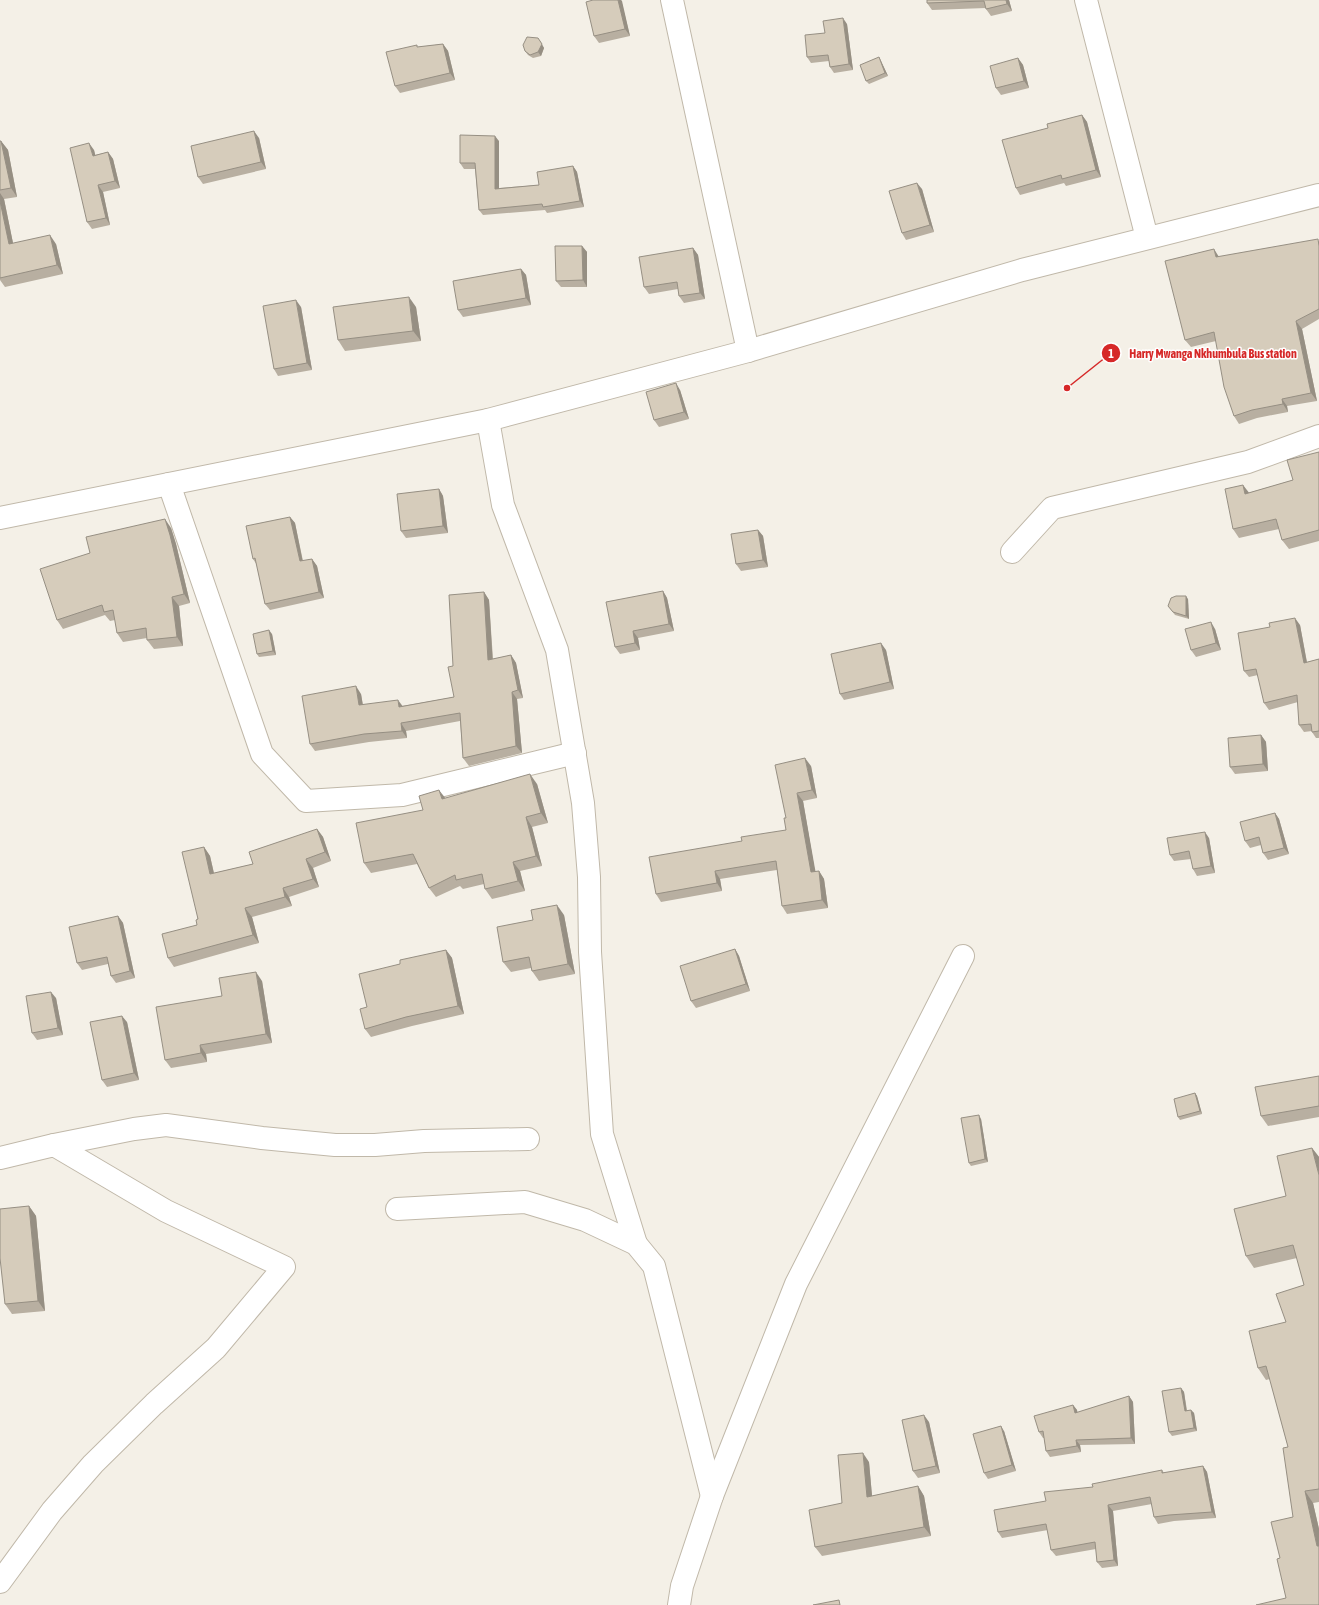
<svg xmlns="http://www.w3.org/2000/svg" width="1319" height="1605" font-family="'Asap Condensed',sans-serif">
  <rect width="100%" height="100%" fill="#f4f0e7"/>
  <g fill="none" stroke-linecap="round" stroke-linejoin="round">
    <!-- minor casing -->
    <g stroke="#c0b8a9" stroke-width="24">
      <g id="minor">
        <polyline points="672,0 748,351"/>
        <polyline points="1086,0 1147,238"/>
        <polyline points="488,420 503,505 557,650 583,803 589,877 590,952 602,1134 636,1244"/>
        <polyline points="169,484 262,754 306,801 402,795 575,753"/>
        <polyline points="0,518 488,420 748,351 1022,270 1319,195"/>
        <polyline points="1012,552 1052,508 1248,462 1319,436"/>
        <polyline points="54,1145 134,1129 166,1125 262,1138 335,1145 375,1145 424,1141 528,1139"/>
        <polyline points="0,1158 54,1145 166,1211 284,1267 216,1348 154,1404 93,1464 52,1511 0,1582"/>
        <polyline points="397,1209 525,1202 585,1220 636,1244 654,1266 712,1496"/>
        <polyline points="679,1605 682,1586 712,1496 796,1284 963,956"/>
      </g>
    </g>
    <!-- minor -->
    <use href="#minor" stroke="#fff" stroke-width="22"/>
  </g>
  <!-- wall -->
  <g fill="#b8afa1">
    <polygon points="593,0 621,0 630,36 599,43 594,36"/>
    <polygon points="927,0 1009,0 1012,11 991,16 986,9 986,8 932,10 927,3"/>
    <polygon points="847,24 853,70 834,73 830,67 829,61 811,63 807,57 825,33"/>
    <polygon points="540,41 544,48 541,56 533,58 528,55 525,51"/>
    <polygon points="443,44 448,51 455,80 400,93 395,86 418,47"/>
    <polygon points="879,57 881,61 888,76 869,84 866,81"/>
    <polygon points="1018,58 1023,65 1029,88 1001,95 996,88"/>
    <polygon points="1082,115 1087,122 1101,177 1066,186 1064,183 1020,195 1016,188 1048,128"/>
    <polygon points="259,138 266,169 203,184 198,177"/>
    <polygon points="0,141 1,141 8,150 17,197 4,199 13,243 56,244 63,274 5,287 0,280"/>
    <polygon points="499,141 499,188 539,185 573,166 577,172 584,207 547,213 545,210 483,215 479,210 475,169 464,169 460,163"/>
    <polygon points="94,150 95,155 108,152 113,159 120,188 103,192 110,225 92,229 87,222"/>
    <polygon points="922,189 934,232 906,240 902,233"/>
    <polygon points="1319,241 1319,319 1302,329 1317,401 1287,406 1288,412 1257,418 1239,424 1234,416 1216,341 1191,347 1185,340 1219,257"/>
    <polygon points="582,246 587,252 587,287 561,287 556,281"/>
    <polygon points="693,248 698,255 705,299 684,303 679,296 678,289 649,294 644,287"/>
    <polygon points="521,269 526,275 531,305 463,317 458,310"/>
    <polygon points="301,307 312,370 278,376 274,369"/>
    <polygon points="416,307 421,341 345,351 338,340"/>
    <polygon points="680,390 689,419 659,427 654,420"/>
    <polygon points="1319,452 1319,541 1289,549 1282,540 1279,529 1239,538 1233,529 1243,485 1248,493 1293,480"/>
    <polygon points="439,489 443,496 448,533 406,538 401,531"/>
    <polygon points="290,517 295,523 303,561 312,559 317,566 324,598 270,610 265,604 257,565 253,559"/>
    <polygon points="171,528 176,544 190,603 179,606 183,646 154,649 147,640 147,638 123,642 117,633 115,620 110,621 105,615 63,629 57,620"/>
    <polygon points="758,530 763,536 768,567 741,571 736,564"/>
    <polygon points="663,591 667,598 674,631 638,638 640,650 620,654 615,647"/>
    <polygon points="484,592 489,600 493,659 511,655 516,663 523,698 517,699 522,753 469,766 463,758 460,721 406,731 407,738 369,742 315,751 310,744 361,694 363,705 402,706 454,697 453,666"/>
    <polygon points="1188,599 1189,619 1175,615 1168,606"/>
    <polygon points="1300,625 1307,662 1319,659 1319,738 1316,738 1312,732 1312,731 1304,732 1299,725 1298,702 1269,710 1264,703 1258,675 1249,677 1244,671"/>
    <polygon points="1215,629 1221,650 1196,657 1191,650"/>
    <polygon points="272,634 276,655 259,657 257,654"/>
    <polygon points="886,650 894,689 844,700 840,694"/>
    <polygon points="1261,735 1266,742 1268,771 1235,774 1230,767"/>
    <polygon points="811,766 817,798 803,801 815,872 819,871 824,879 828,908 787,914 782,906 777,870 720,879 722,891 661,902 656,894 742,841 786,830 786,818"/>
    <polygon points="537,784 548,823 532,827 542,866 520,871 525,891 492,899 485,889 484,884 463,889 460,886 436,897 429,888 417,864 371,873 364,863 423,810 445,798"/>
    <polygon points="1275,813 1279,819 1289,854 1268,860 1263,853 1261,845 1250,848 1245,841"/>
    <polygon points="317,829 323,837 331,861 313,868 319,887 289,897 292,906 252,917 259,943 174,967 168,958 197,925 204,847 210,856 214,873 253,864"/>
    <polygon points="1209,838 1215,873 1197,876 1193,869 1191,859 1174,861 1170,855"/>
    <polygon points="564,915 575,974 539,981 532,971 531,968 511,972 503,962"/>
    <polygon points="118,916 123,923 135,978 116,983 111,976 108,964 82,970 77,963"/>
    <polygon points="735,949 739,956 750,991 696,1008 691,1001"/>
    <polygon points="446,950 452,958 464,1014 412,1026 371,1037 365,1029 367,1007 400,964"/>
    <polygon points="262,981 272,1043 206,1054 207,1062 171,1068 165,1060 222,996"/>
    <polygon points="56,998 63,1035 37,1040 32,1033"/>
    <polygon points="127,1022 139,1080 107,1087 102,1080"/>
    <polygon points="1319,1076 1319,1117 1268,1126 1261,1116"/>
    <polygon points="1195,1093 1197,1096 1202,1114 1180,1120 1178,1117"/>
    <polygon points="981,1119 988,1162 971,1166 969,1163"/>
    <polygon points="1312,1148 1319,1157 1319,1502 1313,1503 1319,1529 1319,1605 1286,1598 1280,1558 1293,1517 1288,1447 1270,1379 1266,1380 1258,1368 1286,1322 1304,1285 1297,1258 1254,1268 1246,1256 1286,1196"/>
    <polygon points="29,1206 36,1216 45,1311 12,1314 5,1304"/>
    <polygon points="1181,1388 1184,1392 1187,1410 1191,1410 1194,1413 1197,1431 1172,1436 1169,1432"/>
    <polygon points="1129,1396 1133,1402 1135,1444 1080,1445 1081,1452 1050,1457 1046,1451 1044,1438 1043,1438 1039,1432 1073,1405 1077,1410 1077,1413"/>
    <polygon points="929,1422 940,1473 918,1478 913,1471"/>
    <polygon points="1004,1431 1016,1471 988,1479 984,1473"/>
    <polygon points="869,1462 872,1496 918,1486 924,1496 931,1536 822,1556 815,1547 842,1503"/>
    <polygon points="1203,1466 1207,1472 1216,1518 1174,1521 1158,1524 1154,1517 1152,1504 1113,1511 1118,1566 1102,1568 1097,1562 1096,1549 1056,1556 1051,1550 1048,1530 1002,1538 998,1532 1093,1487 1162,1470 1164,1473"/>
  </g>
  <!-- shaded-wall -->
  <g fill="#968f83">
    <polygon points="618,0 621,0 622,1 630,36 625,29"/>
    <polygon points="1006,0 1009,0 1012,11 1007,4"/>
    <polygon points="843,18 847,24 853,70 849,64"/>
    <polygon points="538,38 544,48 541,56 538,52"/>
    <polygon points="443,44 448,51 455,80 450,73"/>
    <polygon points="879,57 881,61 888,76 885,73"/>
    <polygon points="1018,58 1023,65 1029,88 1024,81"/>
    <polygon points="1082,115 1087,122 1101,177 1096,170"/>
    <polygon points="254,131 259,138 266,169 261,162"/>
    <polygon points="495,136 499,141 499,195 495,189"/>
    <polygon points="1,141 8,150 17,197 11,188"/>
    <polygon points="89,143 94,150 97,162 93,156"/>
    <polygon points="108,152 113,159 120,188 115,181"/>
    <polygon points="573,166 577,172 584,207 580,201"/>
    <polygon points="917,183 922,189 934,232 930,225"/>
    <polygon points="98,185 103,192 110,225 106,218"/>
    <polygon points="0,193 4,199 15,253 9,244 0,201"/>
    <polygon points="50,235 56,244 63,274 57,265"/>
    <polygon points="582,246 587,252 587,287 583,280"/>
    <polygon points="693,248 698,255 705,299 700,293"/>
    <polygon points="1214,249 1219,257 1216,257"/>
    <polygon points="521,269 526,275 531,305 526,298"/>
    <polygon points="409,297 416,307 421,341 413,331"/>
    <polygon points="296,300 301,307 312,370 307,363"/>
    <polygon points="1296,321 1302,329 1317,401 1311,393"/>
    <polygon points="676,383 680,390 689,419 684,412"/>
    <polygon points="1282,399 1287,406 1288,412 1283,404"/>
    <polygon points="1243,485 1250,494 1245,494"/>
    <polygon points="439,489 443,496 448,533 443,526"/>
    <polygon points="290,517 295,523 304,568 300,561"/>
    <polygon points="165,519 171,528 176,544 190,603 184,594"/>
    <polygon points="758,530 763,536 768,567 763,560"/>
    <polygon points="312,559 317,566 324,598 319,592"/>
    <polygon points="663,591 667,598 674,631 669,624"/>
    <polygon points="484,592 489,600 493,667 488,660"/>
    <polygon points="1186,596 1188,599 1189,619 1186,616"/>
    <polygon points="172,597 179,606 183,646 177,637"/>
    <polygon points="1295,618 1300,625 1308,669 1304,663"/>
    <polygon points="1211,622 1215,629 1221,650 1216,643"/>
    <polygon points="269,630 272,634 276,655 273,651"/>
    <polygon points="633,631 638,638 640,650 635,643"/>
    <polygon points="881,643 886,650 894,689 890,682"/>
    <polygon points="511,655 516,663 523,698 518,690"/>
    <polygon points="356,686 361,694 364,713 359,705"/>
    <polygon points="512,692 517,699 522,753 516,746"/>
    <polygon points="398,700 404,708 399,707"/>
    <polygon points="401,723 406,731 407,738 402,731"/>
    <polygon points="1261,735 1266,742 1268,771 1263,764"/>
    <polygon points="805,758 811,766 817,798 812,790"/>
    <polygon points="530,774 537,784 548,823 541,813"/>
    <polygon points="439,790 446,799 442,799"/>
    <polygon points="797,793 803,801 817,880 811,872"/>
    <polygon points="1275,813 1279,819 1289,854 1284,848"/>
    <polygon points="526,817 532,827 542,866 536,856"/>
    <polygon points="317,829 323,837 331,861 325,852"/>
    <polygon points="1205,832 1209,838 1215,873 1211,866"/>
    <polygon points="204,847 210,856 216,883 210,874"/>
    <polygon points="306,859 313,868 319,887 313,879"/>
    <polygon points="513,862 520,871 525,891 518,881"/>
    <polygon points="715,871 720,879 722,891 717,883"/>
    <polygon points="819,871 824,879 828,908 822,900"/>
    <polygon points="283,888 289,897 292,906 285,897"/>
    <polygon points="557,905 564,915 575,974 568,964"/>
    <polygon points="245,908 252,917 259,943 253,935"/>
    <polygon points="118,916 123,923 135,978 130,971"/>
    <polygon points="735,949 739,956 750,991 746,984"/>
    <polygon points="446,950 452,958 464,1014 458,1006"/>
    <polygon points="256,972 262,981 272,1043 266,1034"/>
    <polygon points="51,992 56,998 63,1035 58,1028"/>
    <polygon points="122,1016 127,1022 139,1080 134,1073"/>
    <polygon points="200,1045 206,1054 207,1062 201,1053"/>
    <polygon points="1195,1093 1197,1096 1202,1114 1200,1111"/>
    <polygon points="979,1115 981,1119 988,1162 985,1159"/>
    <polygon points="1312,1148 1319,1157 1319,1175"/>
    <polygon points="29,1206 36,1216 45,1311 38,1301"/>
    <polygon points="1181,1388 1184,1392 1187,1414 1185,1411"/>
    <polygon points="1129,1396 1133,1402 1135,1444 1131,1438"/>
    <polygon points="1073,1405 1077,1410 1079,1419 1075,1413"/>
    <polygon points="1191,1410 1194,1413 1197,1431 1194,1428"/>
    <polygon points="924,1415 929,1422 940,1473 936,1466"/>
    <polygon points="1001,1426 1004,1431 1016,1471 1012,1465"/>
    <polygon points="1076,1440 1080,1445 1081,1452 1077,1446"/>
    <polygon points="863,1453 869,1462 873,1507 867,1497"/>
    <polygon points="1203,1466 1207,1472 1216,1518 1212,1512"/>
    <polygon points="918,1486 924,1496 931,1536 924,1527"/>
    <polygon points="1305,1491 1313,1503 1319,1529 1319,1548 1317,1546"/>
    <polygon points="1108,1505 1113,1511 1118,1566 1114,1560"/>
  </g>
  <!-- building -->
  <g fill="#d6ccbb" stroke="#968f83">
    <polygon points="593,0 618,0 625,29 594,36 586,2"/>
    <polygon points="927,0 1006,0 1007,4 986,9 984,1 927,3"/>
    <polygon points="843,18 849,64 830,67 828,55 807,57 805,35 825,33 823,21"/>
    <polygon points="527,37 538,38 542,44 538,52 530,55 525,51 523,45"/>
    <polygon points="443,44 450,73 395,86 386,52 417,45 417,47"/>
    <polygon points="879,57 885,73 866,81 860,65"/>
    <polygon points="1018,58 1024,81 996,88 990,66"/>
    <polygon points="1082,115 1096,170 1062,179 1061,175 1016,188 1002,140 1048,128 1047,124"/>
    <polygon points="254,131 261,162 198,177 191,146"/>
    <polygon points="460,135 495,136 495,189 539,185 537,172 573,166 580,201 543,207 542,204 479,210 475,163 460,163"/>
    <polygon points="0,141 1,141 11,188 0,190"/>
    <polygon points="89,143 93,156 108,152 115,181 98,185 106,218 87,222 70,148"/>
    <polygon points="917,183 930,225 902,233 889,191"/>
    <polygon points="0,201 9,244 50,235 57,265 0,278"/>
    <polygon points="1318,239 1319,246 1319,309 1296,321 1311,393 1282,399 1283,404 1252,410 1234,416 1224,387 1214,332 1185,340 1165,261 1214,249 1216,257"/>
    <polygon points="555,246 582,246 583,280 556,281"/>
    <polygon points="693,248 700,293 679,296 677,282 644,287 639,257"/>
    <polygon points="521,269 526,298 458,310 453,281"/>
    <polygon points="409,297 413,331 338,340 333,307"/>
    <polygon points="296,300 307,363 274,369 263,306"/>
    <polygon points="676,383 684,412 654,420 646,392"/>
    <polygon points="1319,452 1319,530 1282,540 1276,519 1233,529 1225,489 1243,485 1245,494 1293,480 1287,460"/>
    <polygon points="439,489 443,526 401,531 397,494"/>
    <polygon points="290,517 300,561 312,559 319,592 265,604 255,558 253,559 246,526"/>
    <polygon points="165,519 170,535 184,594 172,597 177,637 147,640 146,628 117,633 113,610 104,612 102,605 57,620 40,569 90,553 86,537"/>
    <polygon points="758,530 763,560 736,564 731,534"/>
    <polygon points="663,591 669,624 633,631 635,643 615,647 606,602"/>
    <polygon points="484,592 488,660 511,655 518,690 512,692 516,746 463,758 460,713 401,723 402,731 364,734 310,744 302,696 356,686 359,705 398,700 399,707 454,697 448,667 453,666 449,595"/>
    <polygon points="1176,596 1186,596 1186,616 1173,612 1168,606 1171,598"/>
    <polygon points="1295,618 1304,663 1319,659 1319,731 1312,732 1311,724 1299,725 1297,695 1264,703 1256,669 1244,671 1238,633 1270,627 1269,623"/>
    <polygon points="1211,622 1216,643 1191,650 1185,629"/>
    <polygon points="269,630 273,651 257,654 253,634"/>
    <polygon points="881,643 890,682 840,694 831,654"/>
    <polygon points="1261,735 1263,764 1230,767 1228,738"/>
    <polygon points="805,758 812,790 797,793 811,872 819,871 822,900 782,906 776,861 715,871 717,883 656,894 649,857 742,841 741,837 786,830 784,818 786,818 775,765"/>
    <polygon points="530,774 541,813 526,817 536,856 513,862 518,881 485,889 482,874 456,880 455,875 429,888 413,854 364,863 356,823 423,810 419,796 439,790 442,799"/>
    <polygon points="1275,813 1284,848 1263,853 1259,837 1245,841 1240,822"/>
    <polygon points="317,829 325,852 306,859 313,879 283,888 285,897 245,908 253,935 168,958 162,934 197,925 196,920 198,919 182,852 204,847 210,874 253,864 249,852"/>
    <polygon points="1205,832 1211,866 1193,869 1189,851 1170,855 1167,838"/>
    <polygon points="557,905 568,964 532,971 529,957 503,962 497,927 533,920 531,910"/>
    <polygon points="118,916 130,971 111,976 107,957 77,963 69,927"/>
    <polygon points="735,949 746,984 691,1001 680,966"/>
    <polygon points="446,950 458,1006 406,1017 365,1029 360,1009 367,1007 359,974 400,964 400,960"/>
    <polygon points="256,972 266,1034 200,1045 201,1053 165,1060 156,1007 222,996 219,978"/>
    <polygon points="51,992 58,1028 32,1033 26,996"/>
    <polygon points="122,1016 134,1073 102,1080 90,1022"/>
    <polygon points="1319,1076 1319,1106 1261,1116 1255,1087"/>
    <polygon points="1195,1093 1200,1111 1178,1117 1174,1099"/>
    <polygon points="979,1115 985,1159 969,1163 961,1118"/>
    <polygon points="1312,1148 1319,1175 1319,1489 1305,1491 1317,1546 1319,1546 1319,1605 1256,1605 1286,1598 1277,1559 1280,1558 1271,1522 1293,1517 1283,1448 1288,1447 1266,1366 1258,1368 1249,1331 1286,1322 1276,1294 1304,1285 1293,1245 1246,1256 1234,1209 1286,1196 1277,1156"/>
    <polygon points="29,1206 38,1301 5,1304 0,1258 0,1209"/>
    <polygon points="1181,1388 1185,1411 1191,1410 1194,1428 1169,1432 1162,1391"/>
    <polygon points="1129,1396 1131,1438 1076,1440 1077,1446 1046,1451 1043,1431 1039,1432 1034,1416 1073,1405 1075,1413"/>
    <polygon points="924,1415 936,1466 913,1471 902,1420"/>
    <polygon points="1001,1426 1012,1465 984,1473 973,1434"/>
    <polygon points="863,1453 867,1497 918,1486 924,1527 815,1547 809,1510 842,1503 838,1455"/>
    <polygon points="1203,1466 1212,1512 1169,1515 1154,1517 1150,1497 1108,1505 1114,1560 1097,1562 1095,1542 1051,1550 1046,1524 998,1532 994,1510 1046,1501 1044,1492 1093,1487 1092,1484 1162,1470 1162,1473"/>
    <polygon points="839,1600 840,1605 813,1605"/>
  </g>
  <!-- callouts -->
  <path fill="none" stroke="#d62828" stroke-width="1.5" d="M1067 388L1111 353"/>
  <g fill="#d62828" stroke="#fff" stroke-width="1.5">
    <circle cx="1067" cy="388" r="4"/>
    <circle cx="1111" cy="353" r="10"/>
  </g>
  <g font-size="12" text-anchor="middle" font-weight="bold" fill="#fff">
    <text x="1111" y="358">1</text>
  </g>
  <g font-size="12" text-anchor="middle" font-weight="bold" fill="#d62828" stroke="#fff" stroke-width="3" stroke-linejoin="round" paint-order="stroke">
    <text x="1213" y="358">Harry Mwanga Nkhumbula Bus station</text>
  </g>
</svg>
